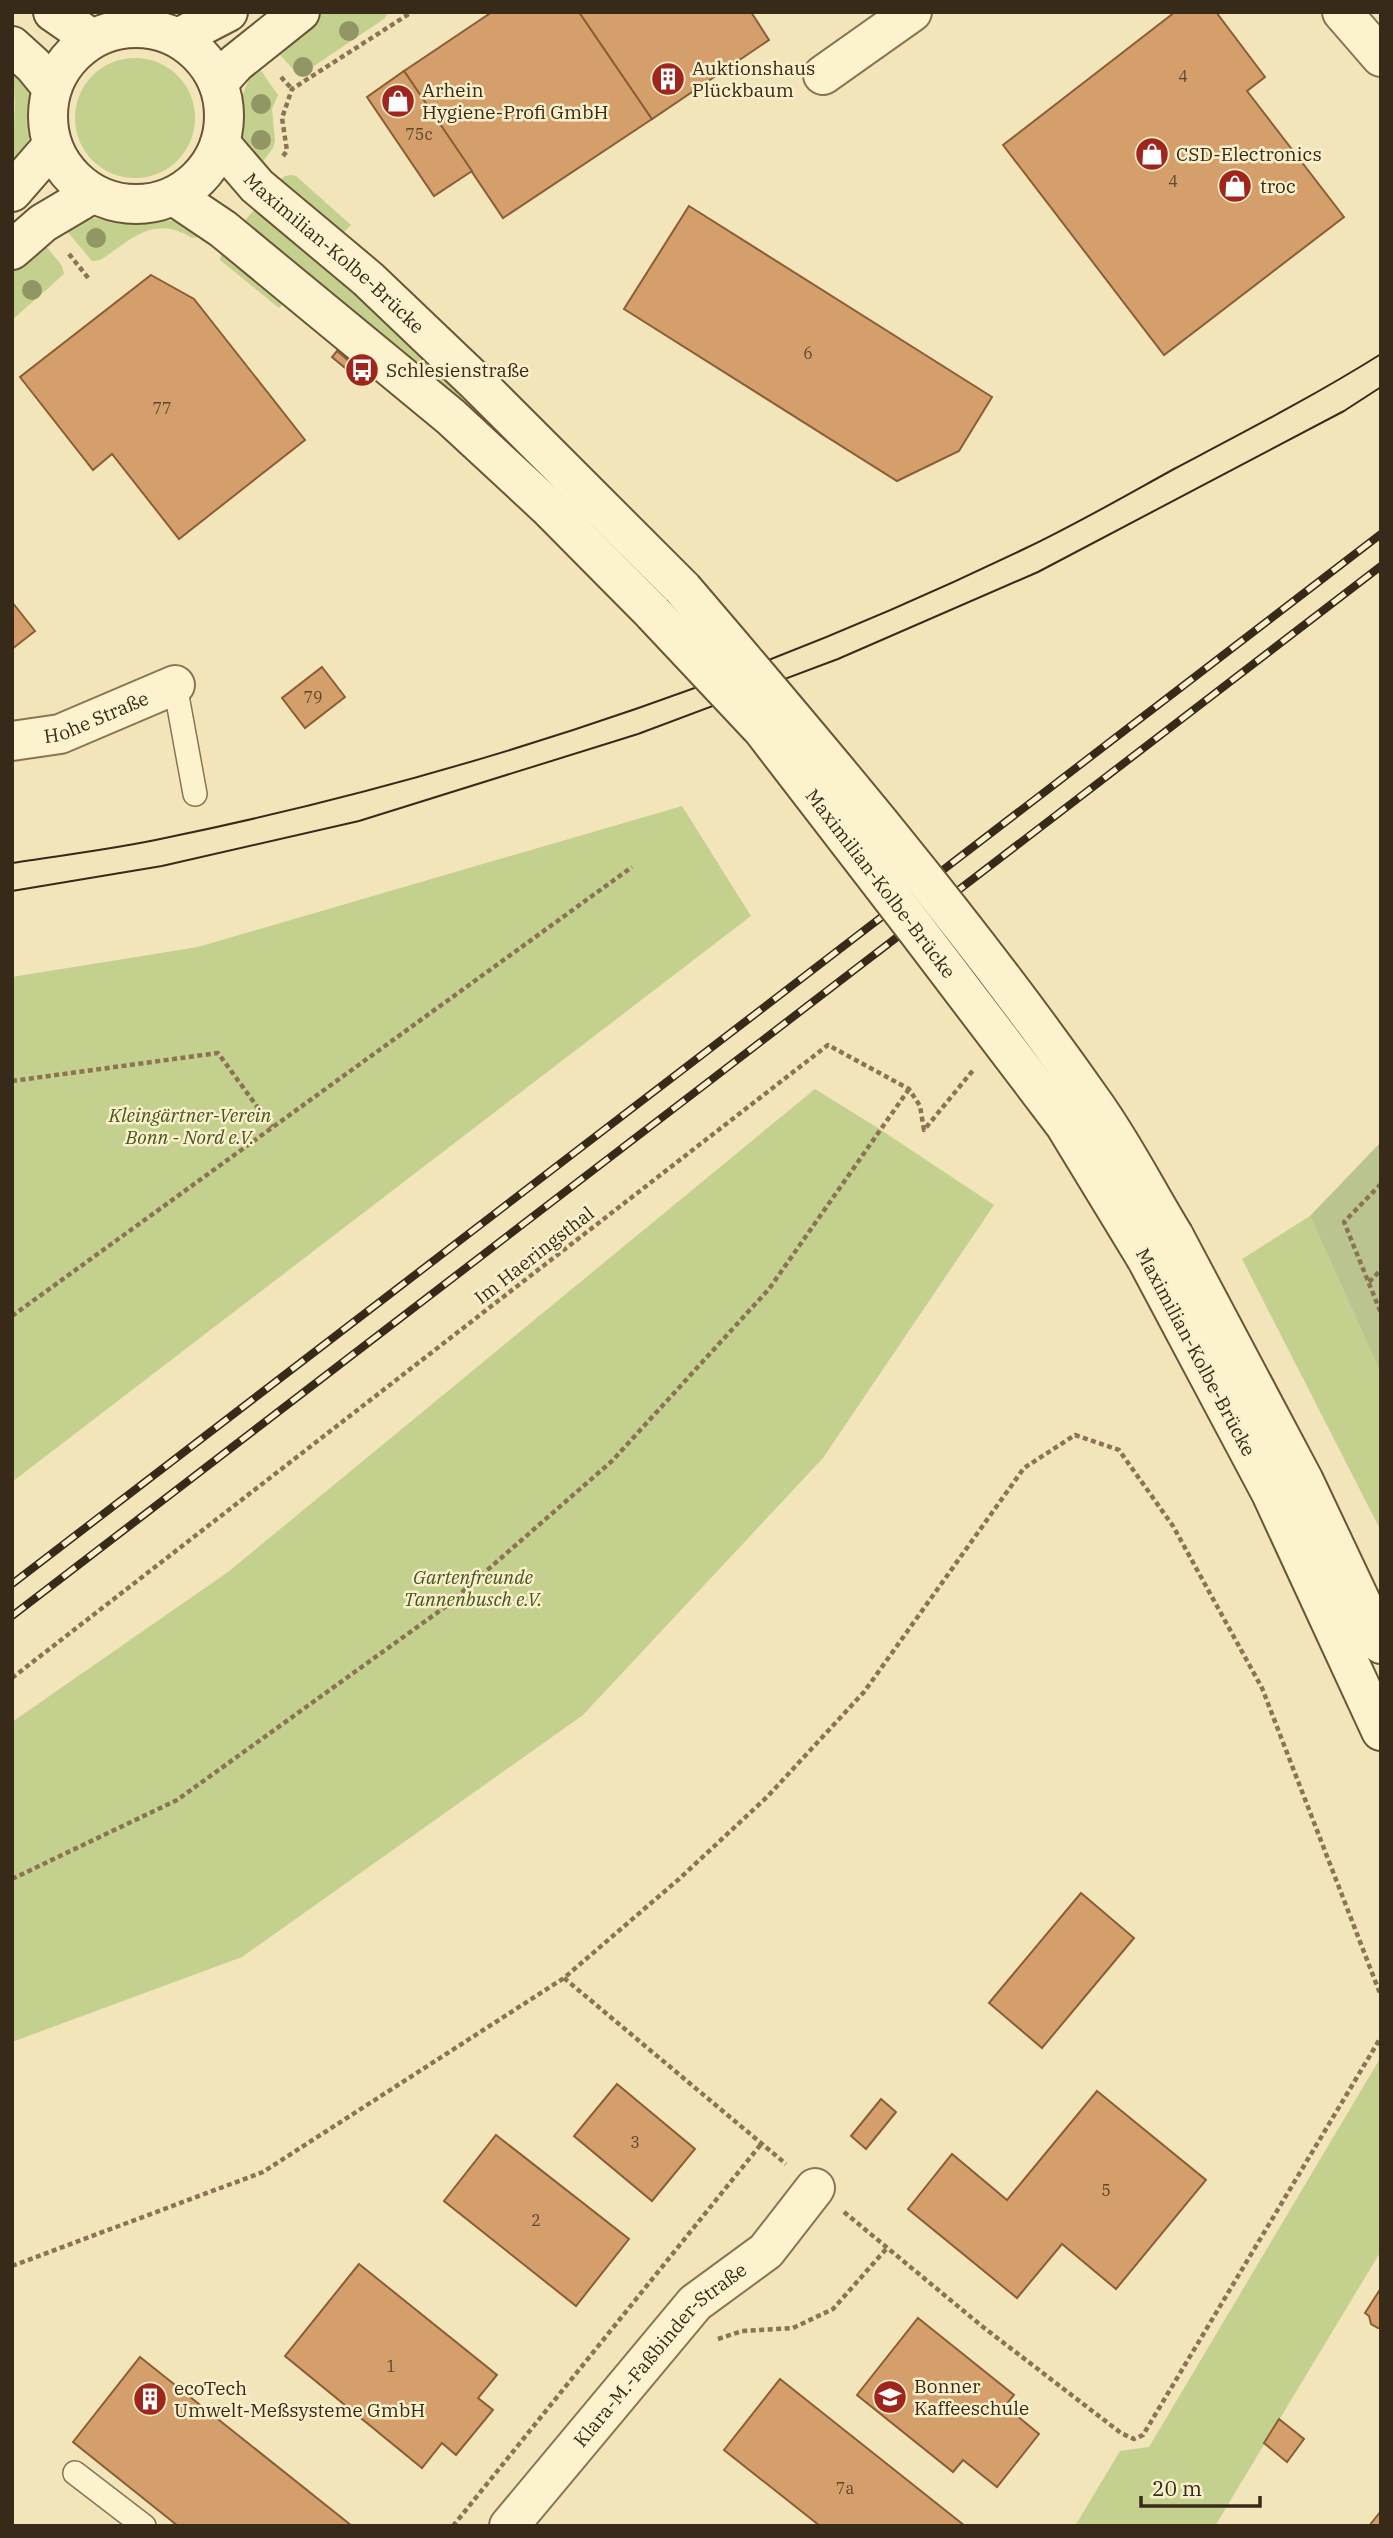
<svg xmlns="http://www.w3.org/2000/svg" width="1393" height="2538" font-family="'IBM Plex Serif',serif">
  <rect width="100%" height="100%" fill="#f2e5ba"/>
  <!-- green -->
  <g fill="#c4d08d">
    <polygon points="320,12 389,12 384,19 299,76 274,48"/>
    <circle cx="135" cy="118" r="60"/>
    <path d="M257 65 278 95 272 109 275 141 273 148 258 168C231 127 233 107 257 65Z"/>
    <path d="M12 67C16 70 21 74 24 78 37 96 33 136 23 154 20 158 16 163 12 167L15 104Z"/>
    <polygon points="291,175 296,176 351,225 340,236 279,181 285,176"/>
    <polygon points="261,202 467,392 666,596 241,225"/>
    <path d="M79 218 181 221 203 233 199 237 192 238C160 218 139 232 112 252 105 257 101 261 92 261L62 225Z"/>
    <polygon points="41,240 62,266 64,274 12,320 12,267"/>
    <polygon points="222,250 284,302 279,308 220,260"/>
    <polygon points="682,806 751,916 12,1482 12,977 198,947"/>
    <polygon points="815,1089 881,1130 994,1205 823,1458 583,1715 242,1957 12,2042 12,1722 228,1572"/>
    <polygon points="1310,1216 1381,1374 1381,1531 1242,1259"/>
    <polygon points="1381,2057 1381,2251 1215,2526 1075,2526 1120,2451 1149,2447"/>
  </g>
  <!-- cemetery -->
  <polygon fill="#b9c48e" points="1381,1142 1381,1374 1310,1216"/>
  <!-- building -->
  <g fill="#d49f6b" stroke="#8b5e36" stroke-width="2">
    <polygon points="492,12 579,12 652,119 503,218 404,71"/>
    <polygon points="579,12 751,12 769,40 652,119"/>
    <polygon points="1175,12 1216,12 1265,77 1247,91 1344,217 1164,355 1003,145"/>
    <polygon points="404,71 472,171 434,196 367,97"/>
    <polygon points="689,206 992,397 959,451 897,481 624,309"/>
    <polygon points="151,275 194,299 305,440 179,539 112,454 93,470 20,377"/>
    <polygon points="337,351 355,366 350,372 332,357"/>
    <polygon points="12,602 35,631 12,649"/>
    <polygon points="322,667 345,697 305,728 282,698"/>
    <polygon points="1081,1893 1134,1938 1042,2048 989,2003"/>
    <polygon points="617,2084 695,2149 652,2201 574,2136"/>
    <polygon points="1097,2091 1206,2180 1116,2289 1062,2244 1017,2298 908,2209 952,2154 1007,2200"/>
    <polygon points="881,2099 896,2112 866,2149 851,2136"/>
    <polygon points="496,2135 629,2239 576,2306 444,2201"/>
    <polygon points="359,2264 497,2375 478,2398 493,2410 456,2455 442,2443 422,2468 285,2356"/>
    <polygon points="1381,2288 1381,2328 1378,2328 1371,2324 1369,2316 1365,2313"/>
    <polygon points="918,2318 1014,2395 1005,2406 1039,2434 997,2487 963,2460 953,2472 857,2395"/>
    <polygon points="140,2357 352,2526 178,2526 73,2442"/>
    <polygon points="780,2379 965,2526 820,2526 724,2450"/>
    <polygon points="1279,2419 1304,2439 1287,2462 1264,2443"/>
    <polygon points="1381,2511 1381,2526 1369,2526"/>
  </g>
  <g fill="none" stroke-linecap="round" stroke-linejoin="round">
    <!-- lane casing -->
    <g stroke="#8a7453" stroke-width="26">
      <g id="lane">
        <polyline points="175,685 195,794"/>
        <polyline points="75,2473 144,2526"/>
      </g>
    </g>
    <!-- street casing -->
    <g stroke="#8a7453" stroke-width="42">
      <g id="street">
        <polyline points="1342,12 1381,57"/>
        <polyline points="823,75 912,12"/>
        <path id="s1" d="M12 741 60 734 175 685"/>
        <path id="s2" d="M509 2526 695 2303 766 2251 815 2188"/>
      </g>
    </g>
    <!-- secondary casing -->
    <g stroke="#6b5536" stroke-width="42">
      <g id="secondary">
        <polyline points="53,12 92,39"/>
        <circle cx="136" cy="116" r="88"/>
        <polyline points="178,38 228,12"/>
        <polyline points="12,46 33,65 52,88"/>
        <polyline points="218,83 236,63 300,12"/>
        <path id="s3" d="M220 143 257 186 368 279 476 382 683 589"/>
        <polyline points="12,192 52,146"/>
        <polyline points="174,196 223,229 451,417 547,506 653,613"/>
        <polyline points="12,250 43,223 92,194"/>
        <polyline points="1174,1236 1304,1481 1381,1644"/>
        <polyline points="1146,1258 1271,1493 1381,1731"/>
      </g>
    </g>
    <!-- path -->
    <g stroke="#8a7453" stroke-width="4.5" stroke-dasharray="5 3.5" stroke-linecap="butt">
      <polyline points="281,77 292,89"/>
      <polyline points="283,156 287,151 282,118 292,89 412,12"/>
      <polyline points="69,254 89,279"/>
      <polyline points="12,1081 218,1053 272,1127"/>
      <polyline points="1381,1184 1344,1222 1381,1313"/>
      <polyline points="1369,1282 1381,1270"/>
      <polyline points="12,1316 632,867"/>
      <polyline points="12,1678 828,1045 909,1089 920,1106 924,1130 974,1069"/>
      <polyline points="12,1879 177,1800 445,1607 612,1461 769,1289 909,1089"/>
      <polyline points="564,1978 786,2164"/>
      <polyline points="844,2212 983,2327 1121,2433 1134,2439 1143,2435 1381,2037"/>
      <polyline points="12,2266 263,2172 564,1978 679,1879 767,1797 864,1692 1024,1468 1075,1435 1119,1450 1173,1526 1262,1688 1381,1996"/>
      <polyline points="718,2339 742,2331 793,2328 833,2309 887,2248"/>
      <polyline points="453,2526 762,2143"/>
    </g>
    <!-- lane -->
    <use href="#lane" stroke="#fcf2cd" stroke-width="23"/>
    <!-- street -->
    <use href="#street" stroke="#fcf2cd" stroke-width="38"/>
    <!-- secondary -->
    <use href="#secondary" stroke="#fcf2cd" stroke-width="38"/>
    <!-- tram -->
    <g stroke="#372a19" stroke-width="2">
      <path d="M12 863C63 855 115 849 165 838 461 777 752 680 1024 549 1075 525 1125 496 1174 469 1244 432 1314 396 1381 354"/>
      <polyline points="12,891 162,866 359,821 638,734 838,659 1038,572 1344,411 1381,387"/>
    </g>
    <!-- rail casing -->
    <g stroke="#372a19" stroke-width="8">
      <g id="rail">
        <polyline points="12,1584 1381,534"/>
        <polyline points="12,1616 1381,566"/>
      </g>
    </g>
    <!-- rail -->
    <use href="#rail" stroke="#f9efca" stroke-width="5" stroke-dasharray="16" stroke-linecap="butt"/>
    <!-- secondary-bridge casing -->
    <g stroke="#6b5536" stroke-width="42" stroke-linecap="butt">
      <g id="secondary-bridge">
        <path d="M683 589C826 756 968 924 1094 1104 1124 1146 1147 1192 1174 1236"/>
        <path id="s4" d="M653 613 762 729 916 929 1065 1125 1146 1258"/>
      </g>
    </g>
    <!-- secondary-bridge -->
    <use href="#secondary-bridge" stroke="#fcf2cd" stroke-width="38"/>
  </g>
  <!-- trees -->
  <g fill="#929664">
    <circle cx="349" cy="31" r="10"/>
    <circle cx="303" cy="67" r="10"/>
    <circle cx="261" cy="104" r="10"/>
    <circle cx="261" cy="140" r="10"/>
    <circle cx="96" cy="238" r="10"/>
    <circle cx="32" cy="290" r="10"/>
  </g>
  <!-- icons -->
  <defs>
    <g id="building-disc" transform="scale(1.75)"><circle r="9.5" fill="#9f251d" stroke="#f9efca"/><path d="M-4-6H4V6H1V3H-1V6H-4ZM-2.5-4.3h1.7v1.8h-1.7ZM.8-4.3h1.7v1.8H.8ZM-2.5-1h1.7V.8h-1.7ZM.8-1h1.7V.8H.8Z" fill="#fff"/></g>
    <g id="shop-disc" transform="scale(1.75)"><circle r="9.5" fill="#9f251d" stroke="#f9efca"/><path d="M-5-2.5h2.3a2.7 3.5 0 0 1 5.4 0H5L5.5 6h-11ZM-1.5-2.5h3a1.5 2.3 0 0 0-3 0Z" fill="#fff"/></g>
    <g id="bus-disc" transform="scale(1.75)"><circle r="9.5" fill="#9f251d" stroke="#f9efca"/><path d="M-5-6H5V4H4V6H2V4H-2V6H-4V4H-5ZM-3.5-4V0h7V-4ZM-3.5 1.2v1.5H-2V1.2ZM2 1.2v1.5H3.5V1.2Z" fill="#fff"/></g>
    <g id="school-disc" transform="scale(1.75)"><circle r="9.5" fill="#9f251d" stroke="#f9efca"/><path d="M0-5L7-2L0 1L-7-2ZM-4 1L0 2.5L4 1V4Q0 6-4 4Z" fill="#fff"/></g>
  </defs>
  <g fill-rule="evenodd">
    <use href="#building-disc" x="668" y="79"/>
    <use href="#shop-disc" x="398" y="101"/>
    <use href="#shop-disc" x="1152" y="154"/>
    <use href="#shop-disc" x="1235" y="186"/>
    <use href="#bus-disc" x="362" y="370"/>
    <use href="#school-disc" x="890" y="2397"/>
    <use href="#building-disc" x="150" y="2399"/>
  </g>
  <g text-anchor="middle" stroke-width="5" stroke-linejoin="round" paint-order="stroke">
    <!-- number labels -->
    <g font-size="16" fill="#5e472e">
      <text x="1183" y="82">4</text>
      <text x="419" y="140">75c</text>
      <text x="1173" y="187">4</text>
      <text x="808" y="359">6</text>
      <text x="162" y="414">77</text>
      <text x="313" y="703">79</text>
      <text x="635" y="2148">3</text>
      <text x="1106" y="2196">5</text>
      <text x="536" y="2226">2</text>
      <text x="391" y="2372">1</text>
      <text x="845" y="2494">7a</text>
    </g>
    <!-- poi labels -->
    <g font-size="19" fill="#372a19" stroke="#f9efca" text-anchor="start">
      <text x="692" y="75">Auktionshaus<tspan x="692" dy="22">Plückbaum</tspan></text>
      <text x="422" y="97">Arhein<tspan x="422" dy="22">Hygiene-Profi GmbH</tspan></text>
      <text x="1176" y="161">CSD-Electronics</text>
      <text x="1260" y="193">troc</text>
      <text x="386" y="377">Schlesienstraße</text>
      <text x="914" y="2393">Bonner<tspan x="914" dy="22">Kaffeeschule</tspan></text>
      <text x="174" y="2395">ecoTech<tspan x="174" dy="22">Umwelt-Meßsysteme GmbH</tspan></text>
    </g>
    <!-- street labels -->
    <g font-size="19" fill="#372a19" stroke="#f9efca">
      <text dy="7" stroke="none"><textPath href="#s3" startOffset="159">Maximilian-Kolbe-Brücke</textPath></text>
      <text dy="7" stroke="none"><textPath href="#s1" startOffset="88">Hohe Straße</textPath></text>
      <text dy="7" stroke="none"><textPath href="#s4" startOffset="354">Maximilian-Kolbe-Brücke</textPath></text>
      <text transform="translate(534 1255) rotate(-38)" y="7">Im Haeringsthal</text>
      <text transform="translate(1196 1352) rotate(62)" y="7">Maximilian-Kolbe-Brücke</text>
      <text dy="7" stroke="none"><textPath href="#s2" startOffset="229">Klara-M.-Faßbinder-Straße</textPath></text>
    </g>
    <!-- park labels -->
    <g font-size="19" font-style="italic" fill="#44561e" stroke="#f9efca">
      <text x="190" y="1122">Kleingärtner-Verein<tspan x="190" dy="22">Bonn - Nord e.V.</tspan></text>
      <text x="473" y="1584">Gartenfreunde<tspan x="473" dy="22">Tannenbusch e.V.</tspan></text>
    </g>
  </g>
  <!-- border -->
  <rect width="1393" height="2538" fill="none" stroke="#372a19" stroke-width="28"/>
  <!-- scale -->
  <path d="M1141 2496v10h119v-10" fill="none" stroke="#372a19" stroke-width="3.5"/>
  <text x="1152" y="2496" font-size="21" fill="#372a19" stroke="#f9efca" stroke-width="5" paint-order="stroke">20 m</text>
</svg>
